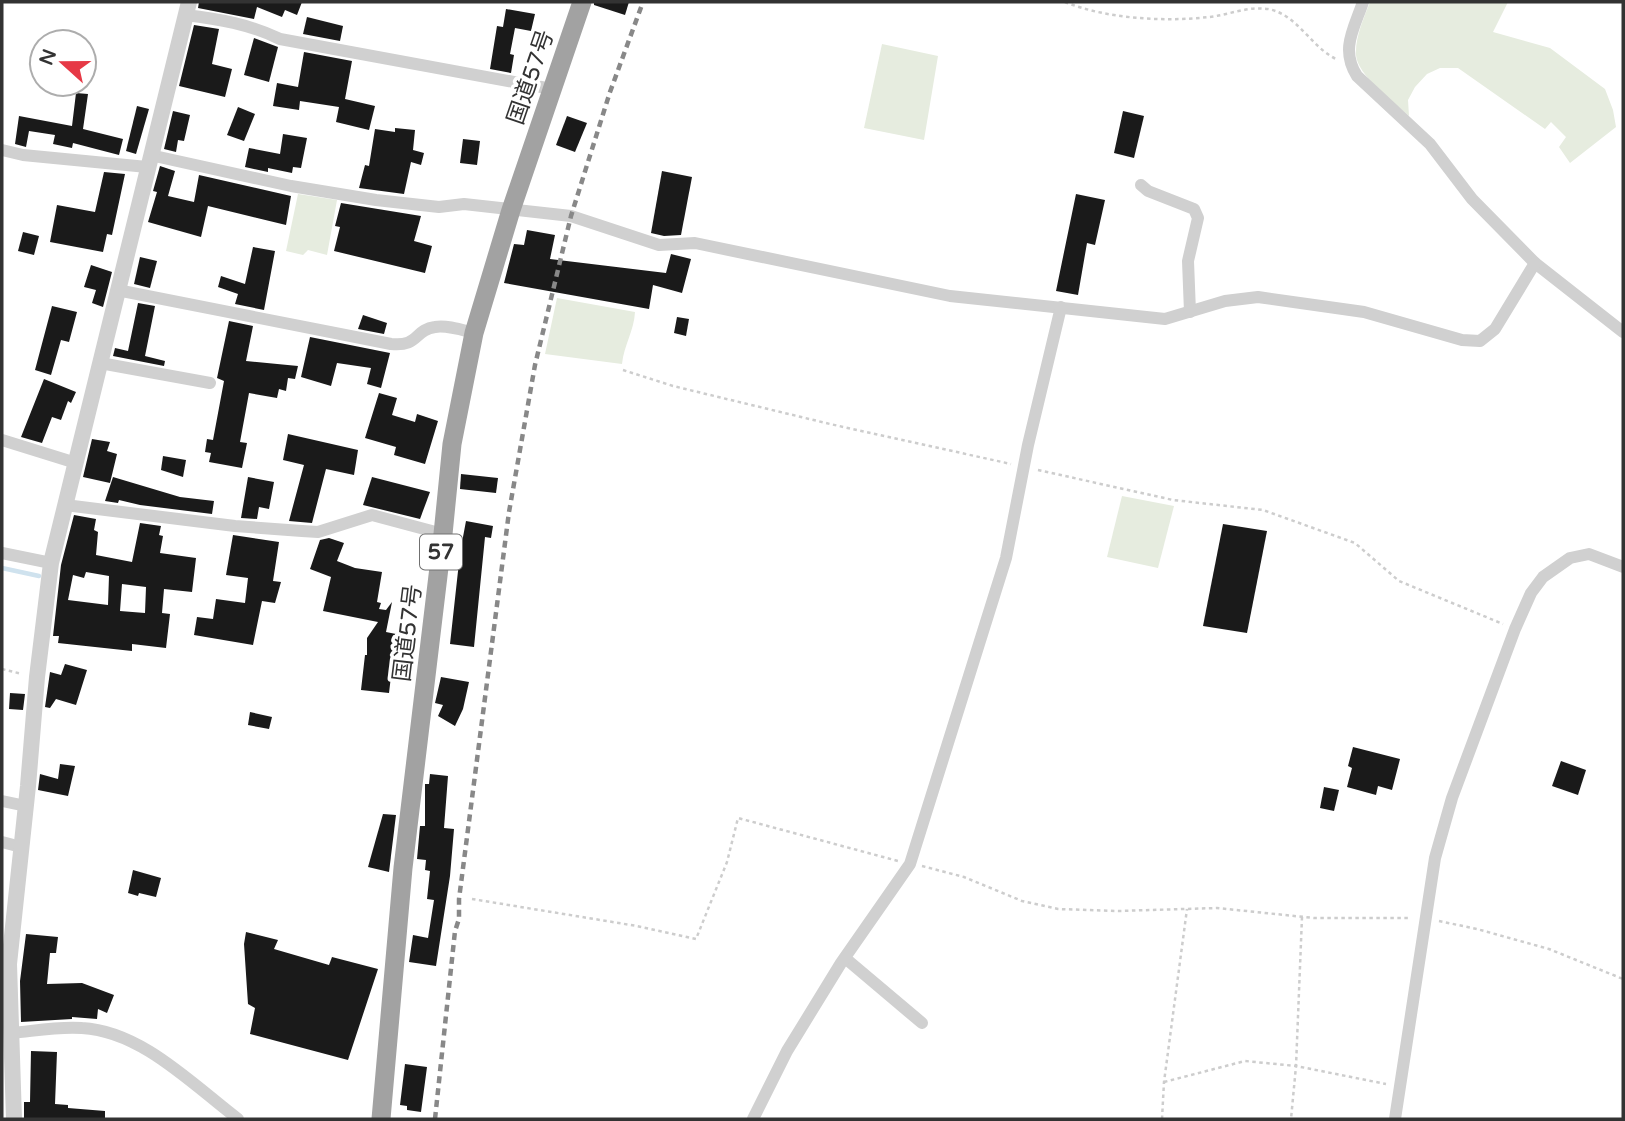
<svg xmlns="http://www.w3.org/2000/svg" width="1625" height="1121" font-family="'Varela Round','Noto Sans JP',sans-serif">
  <rect width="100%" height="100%" fill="#fff"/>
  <!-- green -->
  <g fill="#e6ecdf">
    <path d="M1370 2H1508L1493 32 1550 48 1605 89 1613 110 1616 127 1570 163 1559 147 1566 137 1551 122 1545 129 1458 68H1440L1427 74 1415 87 1408 100 1409 116C1394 102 1357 75 1356 55 1355 37 1364 18 1370 2Z"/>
    <polygon points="882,44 938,56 924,140 864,128"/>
    <polygon points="298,194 337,200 327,255 308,250 303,255 286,251"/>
    <path d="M557 298 635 312C634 331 624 345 622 364L545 354Z"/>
    <polygon points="1122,496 1174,506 1158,568 1107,557"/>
  </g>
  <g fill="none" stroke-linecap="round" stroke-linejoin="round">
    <!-- stream -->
    <polyline stroke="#cfe2ee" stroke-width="4.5" points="2,568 39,576"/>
  </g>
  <!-- building -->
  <g fill="#1a1a1a" fill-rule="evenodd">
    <polygon points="199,2 302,2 297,15 285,10 282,17 257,7 254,19 198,8"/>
    <polygon points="594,2 629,2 625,15 594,5"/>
    <polygon points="506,9 535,14 531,31 515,28 510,54 514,55 511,73 490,69 497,26 503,27"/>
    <polygon points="307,17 343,26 340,41 303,34"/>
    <polygon points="194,25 219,29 212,64 232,69 225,97 179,86"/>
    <polygon points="254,38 278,47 269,82 244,75"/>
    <polygon points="304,52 352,61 345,99 375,106 369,130 336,122 339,107 300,101 299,110 273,106 277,83 298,87"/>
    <polygon points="76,93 88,94 83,129 123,139 119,155 73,143 72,148 53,144 55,135 29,131 26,147 15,144 19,116 72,126"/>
    <polygon points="137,106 149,109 136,154 126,151"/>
    <polygon points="238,107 255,114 244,141 227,135"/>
    <polygon points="173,111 190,115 184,141 178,140 176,152 164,149"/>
    <polygon points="1123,111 1144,116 1134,158 1114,153"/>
    <polygon points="567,116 587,123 575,152 556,145"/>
    <polygon points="395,128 415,130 413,150 424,153 421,165 411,162 404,194 359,188 365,165 369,166 375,129 395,132"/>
    <polygon points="283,134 307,138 301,168 293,167 292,173 268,168 268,172 245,167 249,148 280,154"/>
    <polygon points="463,139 480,141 477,165 460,163"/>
    <polygon points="160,166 175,171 168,196 194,202 199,175 291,196 286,225 208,206 201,237 148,222 157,192 153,191"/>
    <polygon points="662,171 692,177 681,235 664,236 651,233"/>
    <polygon points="104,172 125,174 112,235 107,234 103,252 50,242 57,205 95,212"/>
    <polygon points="1076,194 1105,200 1095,245 1087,243 1078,295 1056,291"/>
    <polygon points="341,203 421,216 414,241 432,246 425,273 334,251 340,227 335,226"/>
    <polygon points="527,230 555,235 550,259 666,273 671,254 691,259 682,293 653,285 649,309 504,283 514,244 524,245"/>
    <polygon points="23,232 39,236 34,255 18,251"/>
    <polygon points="253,247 275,251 264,310 235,304 238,294 218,287 221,276 245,284"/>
    <polygon points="140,257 157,261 150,288 134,284"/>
    <polygon points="91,265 112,272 103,307 92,303 96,290 84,287"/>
    <polygon points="138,303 155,306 145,356 165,361 164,366 113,356 115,348 128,351"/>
    <polygon points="52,306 77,312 69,342 61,340 51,375 35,370"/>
    <polygon points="363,315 387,323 384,334 358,329"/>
    <polygon points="677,317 689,319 686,336 674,333"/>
    <polygon points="229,321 253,326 246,361 298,366 295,379 288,378 286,391 279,389 277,398 249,393 240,442 247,443 242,468 209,462 211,453 205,452 207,439 213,440 224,381 217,378"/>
    <polygon points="310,337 390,353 381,388 367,384 371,368 337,363 331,386 301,377"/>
    <polygon points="44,379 76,392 71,403 68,401 61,420 52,417 42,443 21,437"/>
    <polygon points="379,393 397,398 392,415 415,422 417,414 438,421 425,464 394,455 396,447 365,438"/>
    <polygon points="288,434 358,450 354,475 326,469 312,523 289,521 304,465 283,460"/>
    <polygon points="92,439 110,442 107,451 117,454 110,483 83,477"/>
    <polygon points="163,456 186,460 183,477 161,470"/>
    <polygon points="461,474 498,478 496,493 460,489"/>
    <polygon points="113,477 180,497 214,501 212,514 140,505 119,500 118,503 105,501"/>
    <polygon points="248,477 274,482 269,509 259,507 257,519 241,518"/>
    <polygon points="372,477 430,492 420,519 363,505"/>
    <path d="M74 515 96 519 94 530 98 532 96 555 132 562 140 523 161 526 159 535 163 536 160 553 196 558 192 592 164 589 162 613 170 614 166 648 132 644V651L58 643 59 636H53L61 565ZM86 572 109 576 108 605 68 600 73 575 84 578ZM122 584 146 587 145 613 120 611Z"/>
    <polygon points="466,521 493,526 491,538 485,537 474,647 450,644 460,553"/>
    <polygon points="1223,524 1267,531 1247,633 1203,626"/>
    <polygon points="233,535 279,542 273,581 281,582 275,603 262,601 253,645 194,635 197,617 213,619 216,599 245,603 248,578 226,575"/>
    <polygon points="329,538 344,543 337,561 355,568 382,572 377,602 381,603 379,609 386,610 392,602 386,632 396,634 389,693 361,690 365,655 367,655 367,638 378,622 323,611 331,577 310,569 320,540"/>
    <polygon points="65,664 87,670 76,705 56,699 50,708 45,707 50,672 61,675"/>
    <polygon points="441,677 469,682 463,709 455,726 438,716 443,705 435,703"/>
    <polygon points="10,693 25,694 23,710 9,709"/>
    <polygon points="250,712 272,717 269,729 248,725"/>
    <polygon points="1353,747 1400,759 1392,790 1378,786 1376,795 1347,787 1352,768 1348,766"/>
    <polygon points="1561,761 1586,770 1578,795 1552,786"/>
    <polygon points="60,764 75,766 68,796 38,790 40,774 58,779"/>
    <polygon points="430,774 448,776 444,828 454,829 450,876 436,966 409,962 413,935 428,938 434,900 427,899 430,871 425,870 426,860 417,859 420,826 425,826 425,784 429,784"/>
    <polygon points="1324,787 1339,790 1334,811 1320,808"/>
    <polygon points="383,814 396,815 389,872 368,867"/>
    <polygon points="133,870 161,878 156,897 139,893 138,896 128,893"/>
    <polygon points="246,932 278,940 274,949 329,965 332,957 378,969 348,1060 250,1034 255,1008 248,1004 244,944"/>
    <polygon points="26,934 58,937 56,953 50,953 47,984 82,983 114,995 107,1013 98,1009 97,1019 72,1017 72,1019 21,1022 20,981"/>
    <polygon points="31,1051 57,1052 55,1104 68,1105 68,1108 105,1111 105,1119 24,1119 24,1102 30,1102"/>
    <polygon points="405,1064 427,1067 421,1112 407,1110 407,1106 400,1105"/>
  </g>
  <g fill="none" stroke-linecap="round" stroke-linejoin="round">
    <!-- path -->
    <g stroke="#cdcdcd" stroke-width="2.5" stroke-dasharray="3.5 3.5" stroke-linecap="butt">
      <path d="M1065 2C1107 19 1164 22 1209 17 1229 15 1247 6 1268 9 1297 14 1311 47 1336 59"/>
      <polyline points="623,370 673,386 830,424 1011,464"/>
      <polyline points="1038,470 1173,500 1263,510 1355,543 1399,581 1503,624"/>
      <polyline points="2,669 22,674"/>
      <polyline points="922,866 964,877 1022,901 1058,909 1118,911 1217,908 1314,918 1411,918"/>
      <polyline points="472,899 637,926 696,939 727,862 738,818 898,861"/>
      <polyline points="1302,917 1296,1066 1386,1084"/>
      <polyline points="1439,921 1477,929 1549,949 1623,979"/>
      <polyline points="1164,1082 1245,1061 1296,1066 1291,1119"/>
      <polyline points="1162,1119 1164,1082 1187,909"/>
    </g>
    <!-- minor -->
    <g stroke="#d0d0d0" stroke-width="12">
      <path d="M1363 2C1354 29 1340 49 1357 76L1430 144 1472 199 1535 263 1623 332"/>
      <path d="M185 15C219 19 249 24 280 39L552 89"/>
      <polyline points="2,150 23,155 147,167"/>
      <polyline points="150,155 291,186 376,200 439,207 464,204 571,216 659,245 695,243 950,296 1165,319 1225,301 1258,297 1364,312 1462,340 1480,341 1495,329 1535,263"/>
      <polyline points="1141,185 1148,191 1194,209 1198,218 1188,261 1190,312"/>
      <path d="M117 290 391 344C419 347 414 330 435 327 447 325 462 330 474 333"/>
      <polyline points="100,363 210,383"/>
      <polyline points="2,440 76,463"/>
      <polyline points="65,505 235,526 302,531 318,532 372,515 443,534"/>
      <polyline points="2,553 51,563"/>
      <polyline points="2,801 26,806"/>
      <polyline points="2,842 21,847"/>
      <polyline points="845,958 922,1023"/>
      <path d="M12 1033C34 1031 59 1026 82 1028 141 1031 192 1084 238 1119"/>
      <polyline points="753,1119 787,1051 841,963 910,864 1006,558 1028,445 1061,307"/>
      <polyline points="1395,1119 1435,858 1452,798 1515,629 1531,593 1543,577 1570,558 1589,554 1623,567"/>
    </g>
    <!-- tertiary -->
    <polyline stroke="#d0d0d0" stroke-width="16" points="14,1119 9,964 28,786 37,677 51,563 189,2"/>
    <!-- trunk -->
    <polyline stroke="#a2a2a2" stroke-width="19" points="381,1119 403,868 443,534 452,444 474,333 511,210 582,2"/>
    <!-- rail -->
    <polyline stroke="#888" stroke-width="4.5" stroke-dasharray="7 5" stroke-linecap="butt" points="435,1119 455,931 459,919 459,899 509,512 535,365 571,216 610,92 643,2"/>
  </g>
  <g text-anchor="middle" stroke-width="7" stroke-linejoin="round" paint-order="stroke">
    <!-- shield labels -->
    <rect fill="#fff" stroke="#707070" stroke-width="2" x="420" y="534.5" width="42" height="35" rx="5"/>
    <g font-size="21" font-weight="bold" fill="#333">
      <text x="441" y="559">57</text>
    </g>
    <!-- street labels -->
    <g font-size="23" fill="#333" stroke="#fff">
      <text transform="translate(530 77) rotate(-71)" y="8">国道57号</text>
      <text transform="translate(407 633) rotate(-83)" y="8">国道57号</text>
    </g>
  </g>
  <!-- border -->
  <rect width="1625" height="1121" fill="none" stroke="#333333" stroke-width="7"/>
  <!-- north arrow -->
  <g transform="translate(63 63) rotate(291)"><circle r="33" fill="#ffffff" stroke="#adadad" stroke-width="2"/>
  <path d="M0-5L12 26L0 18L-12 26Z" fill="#e63946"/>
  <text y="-10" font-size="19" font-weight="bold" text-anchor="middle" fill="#333333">N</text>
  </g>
</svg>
